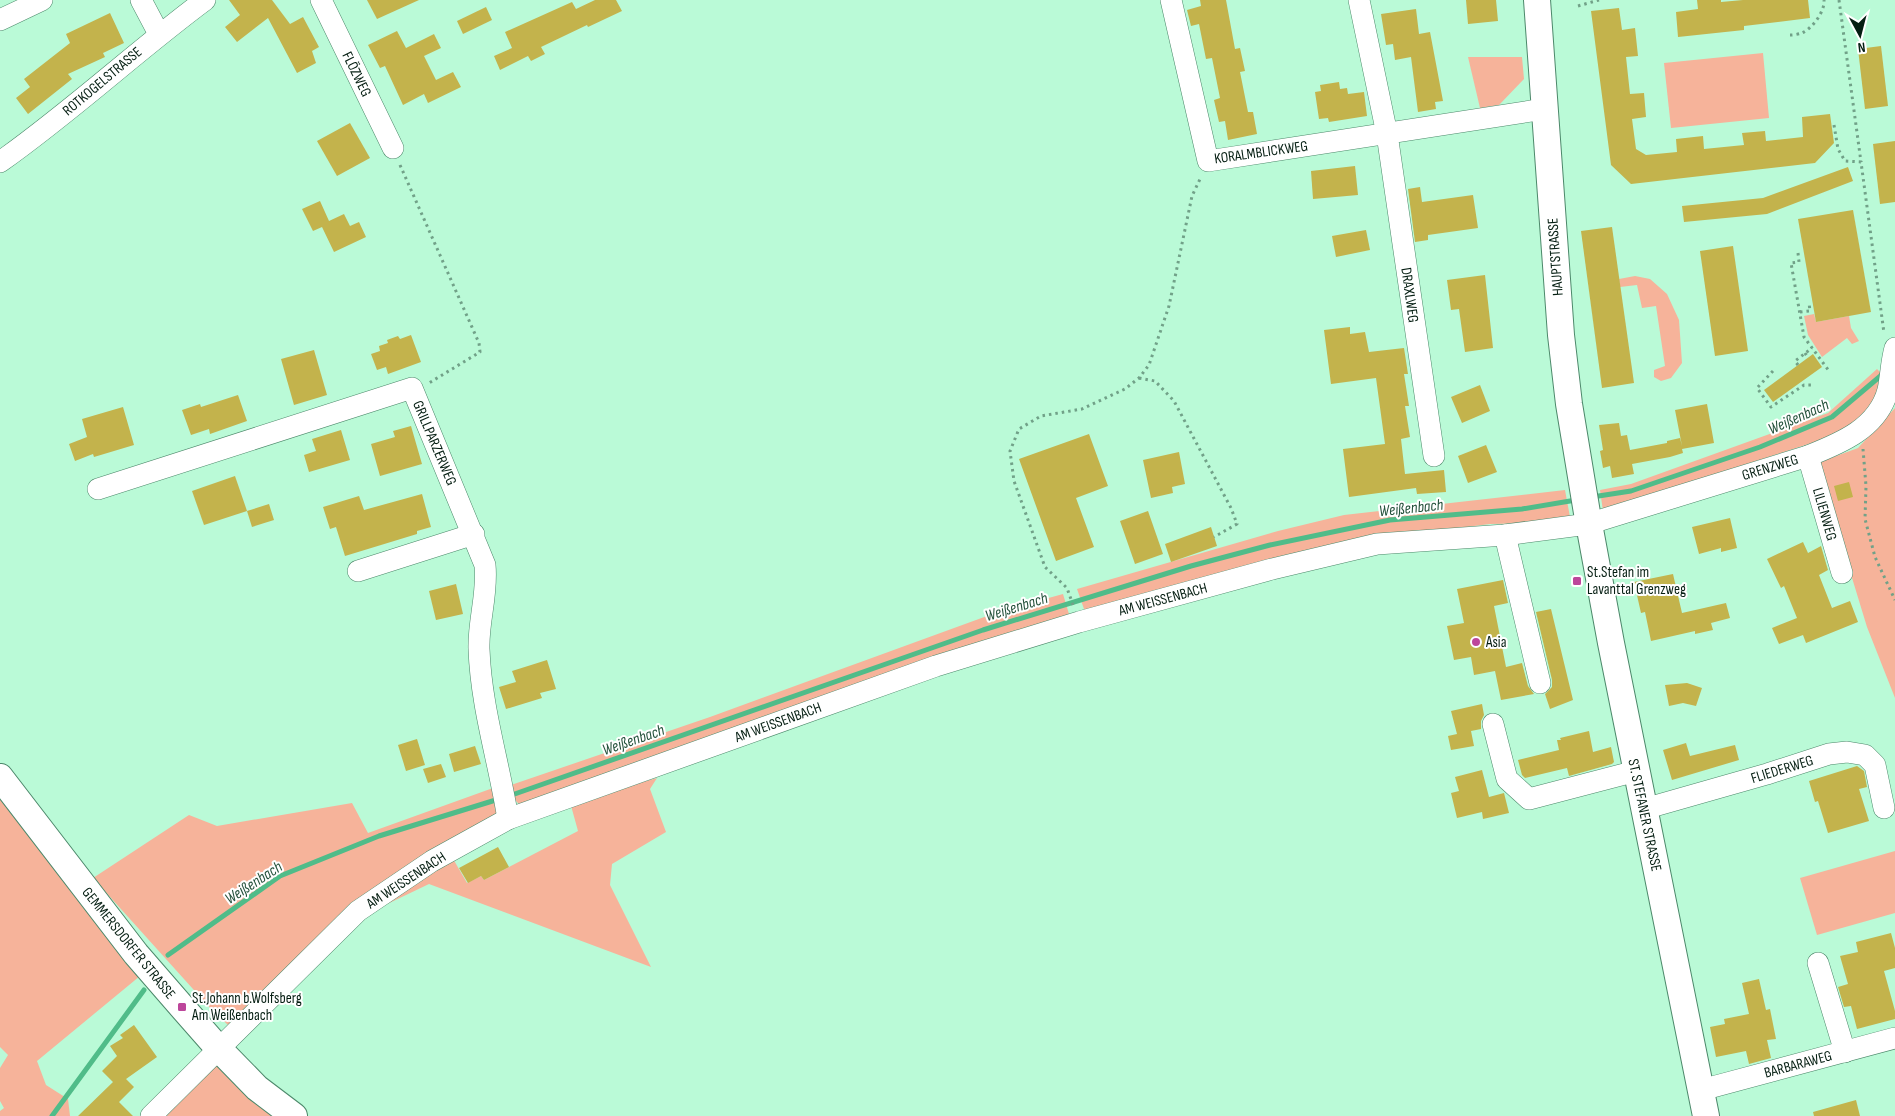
<svg xmlns="http://www.w3.org/2000/svg" width="1895" height="1116" font-family="'Sofia Sans Condensed',sans-serif">
  <rect width="100%" height="100%" fill="#bafad7"/>
  <!-- green -->
  <g fill="#f6b39a">
    <polygon points="1763,53 1769,118 1671,128 1664,63"/>
    <polygon points="1468,57 1522,57 1524,79 1499,105 1480,108"/>
    <polygon points="1635,276 1650,279 1667,294 1679,320 1682,363 1671,378 1661,381 1654,377 1654,370 1665,366 1656,306 1642,308 1637,285 1620,287 1619,279"/>
    <polygon points="1814,314 1816,322 1849,316 1851,328 1859,341 1852,344 1847,338 1822,357 1808,335 1804,316"/>
    <path d="M1877 369 1882 374C1875 405 1868 415 1842 433L1603 511 1600 490 1631 484 1828 413Z"/>
    <polygon points="1895,408 1895,698 1867,627 1817,463 1858,448"/>
    <polygon points="1565,490 1570,517 1541,523 1490,524 1371,539 1281,556 1100,609 1084,609 1077,589 1278,531 1344,515"/>
    <polygon points="1063,594 1069,614 520,805 515,800 511,785 710,717 998,612"/>
    <polygon points="657,778 650,789 666,832 612,864 610,885 651,967 429,884 381,907 452,857 467,883 481,876 484,880 578,831 570,802"/>
    <polygon points="493,788 497,813 228,1025 211,1009 93,878 189,815 217,826 352,803 368,833"/>
    <polygon points="0,797 140,976 37,1061 46,1085 68,1099 70,1116 0,1116 0,1111 4,1108 0,1101 0,1068 8,1055 0,1047"/>
    <polygon points="1895,851 1895,913 1817,935 1800,878"/>
    <polygon points="211,1053 287,1116 145,1116"/>
  </g>
  <g fill="none" stroke-linecap="round" stroke-linejoin="round">
    <!-- stream -->
    <g stroke="#50bc89" stroke-width="5">
      <polyline points="1592,497 1631,491 1760,447 1832,417 1884,373"/>
      <polyline points="509,796 983,630 1191,566 1270,545 1390,520 1522,509 1576,500"/>
      <polyline points="168,955 280,876 379,836 499,799"/>
      <polyline points="52,1116 144,990"/>
    </g>
  </g>
  <!-- building -->
  <g fill="#c3b34c">
    <polygon points="229,0 272,0 290,24 303,17 319,47 312,51 316,63 297,73 268,18 237,42 225,27 240,15"/>
    <polygon points="367,0 419,0 377,19"/>
    <polygon points="595,0 616,0 622,11 588,27 587,25 541,47 545,54 531,61 528,56 500,70 494,56 512,48 505,32 572,2 576,9"/>
    <polygon points="1200,0 1226,0 1235,49 1240,48 1245,71 1240,72 1248,112 1253,112 1257,134 1228,140 1225,121 1219,122 1214,100 1220,98 1212,58 1206,59 1199,24 1191,26 1187,10 1201,6"/>
    <polygon points="1466,0 1496,0 1498,21 1468,24"/>
    <polygon points="1697,0 1721,0 1721,2 1743,0 1808,0 1810,18 1744,26 1744,30 1678,37 1676,12 1698,9"/>
    <polygon points="486,7 492,20 463,34 457,21"/>
    <polygon points="1619,8 1622,30 1635,28 1638,56 1626,57 1630,94 1644,93 1646,117 1632,119 1636,149 1646,155 1677,152 1676,139 1703,136 1704,149 1744,145 1742,133 1765,131 1766,141 1803,137 1802,117 1830,114 1834,143 1815,163 1631,184 1611,165 1591,11"/>
    <polygon points="1416,9 1419,34 1430,32 1443,101 1435,102 1436,109 1418,112 1411,57 1395,60 1393,44 1386,45 1381,14"/>
    <polygon points="110,13 124,43 103,53 105,57 68,74 72,79 28,114 16,98 30,87 24,79 70,43 66,34"/>
    <polygon points="397,31 406,48 434,34 441,48 424,56 436,80 453,72 461,87 428,103 424,94 403,105 385,66 380,68 368,45"/>
    <polygon points="1881,46 1888,106 1865,109 1858,49"/>
    <polygon points="1339,82 1340,89 1347,88 1348,94 1364,92 1367,116 1329,122 1328,118 1319,119 1315,92 1321,91 1320,85"/>
    <polygon points="350,123 370,158 337,176 317,141"/>
    <polygon points="1895,141 1895,202 1880,204 1873,144"/>
    <polygon points="1355,166 1358,195 1313,199 1311,171"/>
    <polygon points="1848,167 1853,181 1767,214 1684,222 1682,206 1763,198"/>
    <polygon points="1420,187 1422,202 1473,195 1478,228 1428,235 1428,240 1415,242 1408,189"/>
    <polygon points="320,201 329,221 344,214 350,226 359,222 366,237 334,252 322,227 313,231 302,209"/>
    <polygon points="1853,210 1871,312 1816,322 1798,219"/>
    <polygon points="1612,227 1634,383 1602,388 1581,231"/>
    <polygon points="1366,230 1370,250 1336,257 1332,236"/>
    <polygon points="1733,246 1748,351 1715,356 1700,251"/>
    <polygon points="1485,275 1493,348 1465,352 1459,309 1451,310 1447,280"/>
    <polygon points="1350,327 1350,334 1365,332 1369,352 1404,348 1408,374 1404,374 1409,406 1405,406 1410,437 1401,439 1405,474 1444,470 1446,492 1417,494 1416,488 1349,497 1343,449 1385,444 1376,378 1331,384 1324,330"/>
    <polygon points="411,335 421,362 388,374 386,367 377,370 371,354 380,351 379,346 388,343 387,340 398,336 400,339"/>
    <polygon points="314,350 327,395 294,405 281,359"/>
    <polygon points="1813,354 1822,367 1773,402 1764,390"/>
    <polygon points="1480,385 1490,411 1462,423 1451,397"/>
    <polygon points="238,395 247,421 210,434 209,429 191,435 182,410 200,404 201,407"/>
    <polygon points="1707,404 1714,443 1682,449 1683,453 1670,457 1632,464 1634,474 1612,478 1610,466 1603,468 1600,451 1603,450 1599,425 1619,423 1621,436 1627,435 1630,450 1667,443 1667,441 1680,438 1682,446 1675,410"/>
    <polygon points="123,407 134,445 94,457 93,454 75,461 69,444 87,437 82,419"/>
    <polygon points="411,426 422,464 380,476 371,444 395,437 393,431"/>
    <polygon points="341,430 350,460 309,472 304,455 316,451 312,439"/>
    <polygon points="1089,434 1108,486 1076,498 1094,547 1056,561 1019,459"/>
    <polygon points="1486,445 1497,472 1468,483 1458,456"/>
    <polygon points="1179,452 1185,484 1172,487 1173,493 1151,498 1143,460"/>
    <polygon points="235,476 247,511 204,525 192,491"/>
    <polygon points="1849,482 1853,497 1838,501 1834,486"/>
    <polygon points="422,494 431,527 417,531 417,534 345,556 336,527 330,529 323,507 359,496 364,510"/>
    <polygon points="269,504 274,520 252,527 247,511"/>
    <polygon points="1148,511 1163,554 1135,564 1120,521"/>
    <polygon points="1730,518 1737,548 1721,552 1721,548 1699,554 1692,527"/>
    <polygon points="1211,527 1217,546 1171,562 1165,544"/>
    <polygon points="1803,542 1808,553 1821,546 1828,570 1819,575 1832,608 1850,601 1858,622 1806,643 1803,635 1779,644 1772,628 1797,618 1784,586 1781,588 1767,559"/>
    <polygon points="1673,574 1682,613 1726,603 1730,618 1711,623 1713,630 1695,634 1695,631 1651,641 1645,612 1641,613 1634,582"/>
    <polygon points="1503,580 1508,603 1494,606 1506,667 1522,663 1528,686 1534,694 1501,700 1495,671 1474,675 1471,657 1454,660 1447,626 1464,623 1457,589"/>
    <polygon points="456,584 463,614 436,620 429,591"/>
    <polygon points="1551,609 1573,700 1550,709 1545,694 1552,687 1552,680 1536,612"/>
    <polygon points="547,660 556,689 540,693 542,698 506,709 499,687 516,682 512,671"/>
    <polygon points="1687,683 1702,688 1696,706 1683,703 1669,706 1665,685"/>
    <polygon points="1482,704 1484,715 1481,721 1481,729 1471,731 1474,746 1451,750 1448,736 1457,734 1451,711"/>
    <polygon points="1589,731 1593,752 1611,747 1614,762 1612,764 1569,776 1567,768 1525,778 1522,775 1518,760 1559,750 1557,740 1561,740 1560,738"/>
    <polygon points="417,739 425,765 406,771 398,745"/>
    <polygon points="1686,743 1690,756 1735,745 1739,760 1672,780 1663,750"/>
    <polygon points="475,746 481,764 454,772 449,754"/>
    <polygon points="441,764 446,777 428,783 423,769"/>
    <polygon points="1857,766 1864,771 1867,787 1859,789 1869,821 1828,833 1818,801 1815,802 1809,781"/>
    <polygon points="1482,770 1489,797 1504,793 1509,813 1483,819 1482,812 1457,818 1451,793 1459,791 1455,777"/>
    <polygon points="498,847 509,867 484,880 481,876 468,883 459,868"/>
    <polygon points="1891,933 1895,948 1895,968 1884,971 1895,1011 1895,1019 1857,1029 1851,1006 1844,1007 1838,987 1848,984 1840,956 1858,952 1856,942"/>
    <polygon points="1759,979 1766,1010 1770,1009 1776,1039 1767,1040 1771,1058 1749,1064 1746,1051 1716,1057 1710,1027 1725,1024 1724,1019 1749,1014 1742,983"/>
    <polygon points="134,1025 157,1057 126,1079 134,1087 119,1102 133,1116 78,1116 113,1082 102,1071 117,1056 110,1046 123,1038 120,1035"/>
    <polygon points="1856,1100 1860,1116 1814,1116 1813,1112"/>
  </g>
  <g fill="none" stroke-linecap="round" stroke-linejoin="round">
    <!-- minor casing -->
    <g stroke="#4c886a" stroke-width="22">
      <g id="minor">
        <polyline points="141,0 159,34"/>
        <polyline points="321,0 393,148"/>
        <polyline points="1171,0 1208,161 1544,109"/>
        <polyline points="1359,0 1387,134 1434,456"/>
        <polyline points="0,20 42,0"/>
        <path d="M0 162C71 112 135 52 205 0"/>
        <polyline points="1808,456 1842,573"/>
        <path d="M98 489 412 388 485 565C488 594 478 621 479 649 481 707 499 762 508 819"/>
        <polyline points="1505,535 1540,683"/>
        <polyline points="358,571 474,534"/>
        <polyline points="1493,724 1507,779 1529,799 1636,771"/>
        <polyline points="1644,809 1767,774 1829,754 1847,752 1865,755 1875,765 1884,808"/>
        <polyline points="1818,963 1845,1052"/>
        <polyline points="1701,1090 1895,1038"/>
        <path d="M151 1116 358 911 432 861 508 819 936 666 1079 622 1272 569 1377 544 1505 535 1588 524 1808 456C1841 443 1878 428 1888 390 1891 376 1891 362 1895 348"/>
      </g>
    </g>
    <!-- major casing -->
    <g stroke="#4c886a" stroke-width="28">
      <g id="major">
        <polyline points="1537,0 1561,335 1569,404 1587,513 1611,643 1706,1116"/>
        <polyline points="0,777 136,954 182,1007 218,1048 257,1088 294,1116"/>
      </g>
    </g>
    <!-- path -->
    <g stroke="#71a188" stroke-width="3" stroke-dasharray="2.5 4" stroke-linecap="butt">
      <polyline points="1839,0 1861,162"/>
      <polyline points="1578,6 1599,0"/>
      <path d="M1790 35C1794 35 1799 34 1802 33 1813 28 1825 11 1824 0"/>
      <polyline points="1834,125 1838,149 1845,161 1861,162 1884,333"/>
      <polyline points="400,165 479,343 480,352 429,383"/>
      <polyline points="1798,253 1799,262 1791,263 1804,337 1829,371"/>
      <polyline points="1800,312 1810,311 1809,303"/>
      <polyline points="1805,353 1808,358"/>
      <polyline points="1798,365 1795,361 1812,348"/>
      <polyline points="1773,371 1757,388 1771,407 1804,385 1811,385"/>
      <polyline points="1139,378 1155,381 1174,401 1231,508 1237,524 1214,537"/>
      <polyline points="1863,449 1866,486 1865,519 1875,557 1895,600"/>
      <polyline points="1073,605 1067,588 1045,567 1014,481 1010,451 1019,429 1041,416 1082,409 1125,389 1139,378 1149,365 1169,306 1192,196 1201,177"/>
    </g>
    <!-- minor -->
    <use href="#minor" stroke="#fff" stroke-width="21"/>
    <!-- major -->
    <use href="#major" stroke="#fff" stroke-width="26"/>
  </g>
  <!-- markers -->
  <g fill="#bd469b" stroke="#fff" stroke-width="2">
    <rect x="1572" y="576" width="10" height="10" rx="2.5"/>
    <circle cx="1476" cy="642" r="5"/>
    <rect x="177" y="1002" width="10" height="10" rx="2.5"/>
  </g>
  <g text-anchor="middle" stroke-width="4" stroke-linejoin="round" paint-order="stroke">
    <!-- street labels -->
    <g font-size="15" fill="#051e12" stroke="#fff">
      <text transform="translate(357 74) rotate(64)" y="5">FLÖZWEG</text>
      <text transform="translate(102 81) rotate(-40)" y="5">ROTKOGELSTRASSE</text>
      <text transform="translate(1261 152) rotate(-8)" y="5">KORALMBLICKWEG</text>
      <text transform="translate(1555 257) rotate(-94)" y="5">HAUPTSTRASSE</text>
      <text transform="translate(1410 295) rotate(82)" y="5">DRAXLWEG</text>
      <text transform="translate(435 443) rotate(67)" y="5">GRILLPARZERWEG</text>
      <text transform="translate(1770 467) rotate(-17)" y="5">GRENZWEG</text>
      <text transform="translate(1825 514) rotate(74)" y="5">LILIENWEG</text>
      <text transform="translate(1163 599) rotate(-15)" y="5">AM WEISSENBACH</text>
      <text transform="translate(778 722) rotate(-20)" y="5">AM WEISSENBACH</text>
      <text transform="translate(1782 769) rotate(-17)" y="5">FLIEDERWEG</text>
      <text transform="translate(1645 815) rotate(78)" y="5">ST. STEFANER STRASSE</text>
      <text transform="translate(406 880) rotate(-33)" y="5">AM WEISSENBACH</text>
      <text transform="translate(129 943) rotate(51)" y="5">GEMMERSDORFER STRASSE</text>
      <text transform="translate(1798 1064) rotate(-15)" y="5">BARBARAWEG</text>
    </g>
    <!-- poi labels -->
    <g font-size="15" fill="#051e12" stroke="#fff" text-anchor="start">
      <text x="1587" y="577">St.Stefan im<tspan x="1587" dy="17">Lavanttal Grenzweg</tspan></text>
      <text x="1486" y="647">Asia</text>
      <text x="192" y="1003">St.Johann b.Wolfsberg<tspan x="192" dy="17">Am Weißenbach</tspan></text>
    </g>
    <!-- water labels -->
    <g font-size="16" font-style="italic" fill="#24513b" stroke="#fff">
      <text transform="translate(1798 416) rotate(-24)" y="6">Weißenbach</text>
      <text transform="translate(1411 507) rotate(-6)" y="6">Weißenbach</text>
      <text transform="translate(1016 606) rotate(-17)" y="6">Weißenbach</text>
      <text transform="translate(633 739) rotate(-19)" y="6">Weißenbach</text>
      <text transform="translate(253 882) rotate(-33)" y="6">Weißenbach</text>
    </g>
  </g>
  <!-- north arrow -->
  <g transform="translate(1860 35) rotate(173)" stroke="#ffffff" stroke-width="4" paint-order="stroke">
  <path d="M0-4L9 19L0 12L-9 19Z" fill="#051e12"/>
  <text y="-8" font-size="14" font-weight="bold" text-anchor="middle" fill="#051e12">N</text>
  </g>
</svg>
